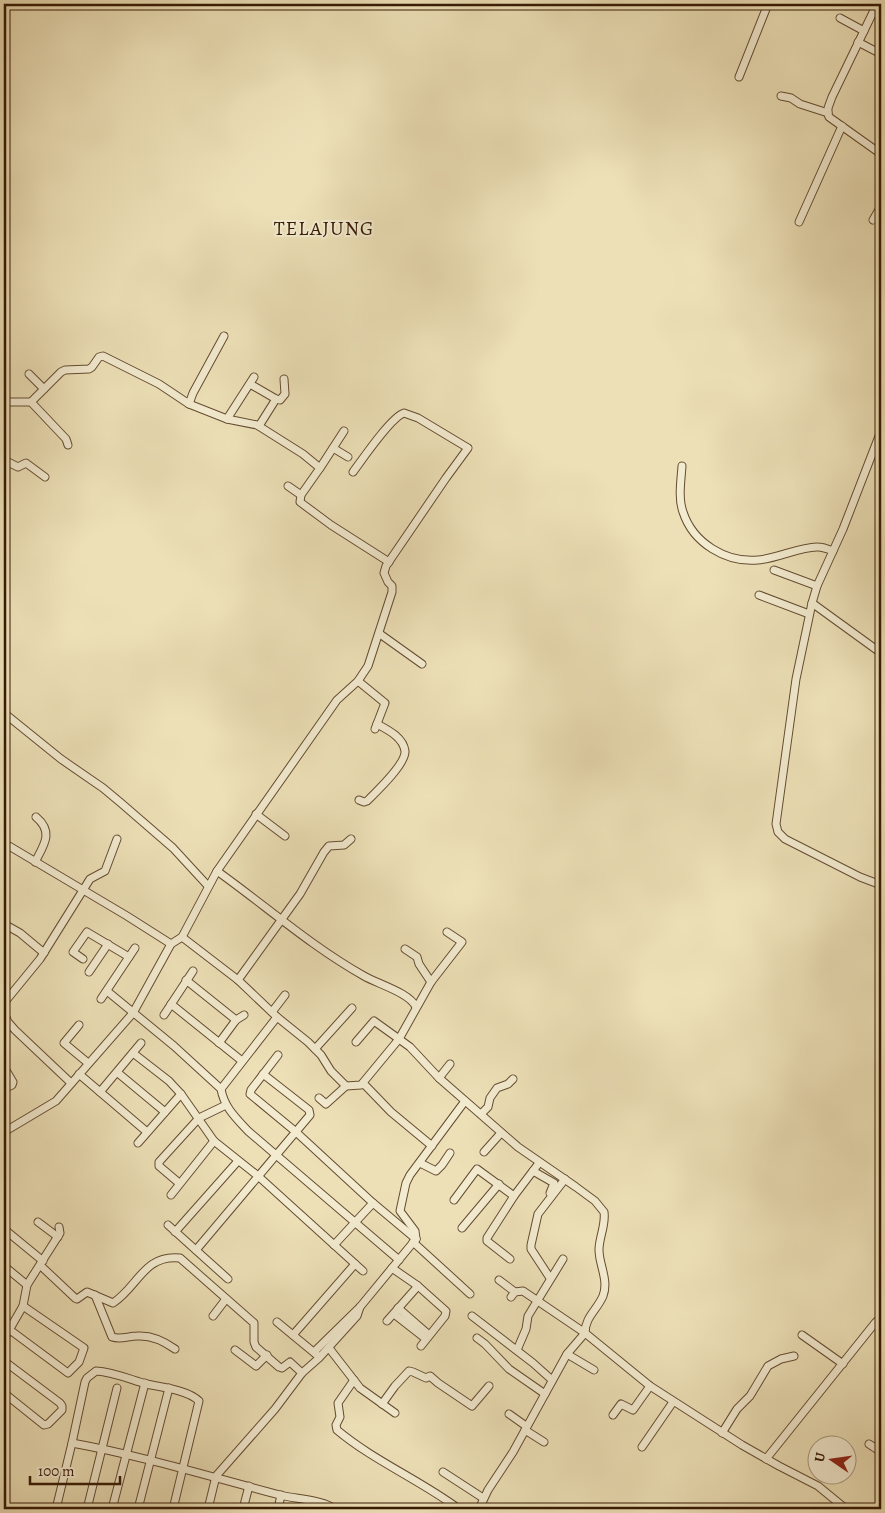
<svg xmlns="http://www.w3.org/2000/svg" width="885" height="1513" font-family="Alegreya,serif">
  <rect width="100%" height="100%" fill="#ede0b7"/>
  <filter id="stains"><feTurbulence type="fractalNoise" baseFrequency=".004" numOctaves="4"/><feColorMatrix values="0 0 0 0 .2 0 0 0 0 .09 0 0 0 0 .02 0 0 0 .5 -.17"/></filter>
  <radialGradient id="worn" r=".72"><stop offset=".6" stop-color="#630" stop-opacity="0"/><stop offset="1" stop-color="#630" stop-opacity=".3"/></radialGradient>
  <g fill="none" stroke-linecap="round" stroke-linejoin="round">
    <!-- minor casing -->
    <g stroke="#644c31" stroke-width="9">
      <g id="minor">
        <polyline points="877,4 832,97 828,108 828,114 829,117 881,154"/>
        <polyline points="840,18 864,31"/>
        <polyline points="858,42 881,54"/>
        <polyline points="739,77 768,4"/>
        <polyline points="781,96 791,98 800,104 828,113"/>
        <polyline points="873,220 881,206"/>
        <polyline points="799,222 842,126"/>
        <polyline points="29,374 44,389"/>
        <polyline points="250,384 276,399 280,400 285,394 284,379"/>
        <polyline points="4,402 31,402 61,372 65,370 89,369 92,367 99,357 103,356 159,384 189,404 227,419 257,425 303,454 320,468 301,495 300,502 331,525 389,562"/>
        <polyline points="31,402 66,439 68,445"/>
        <polyline points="189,404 193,393 224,336"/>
        <polyline points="227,419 254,377"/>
        <polyline points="259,426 276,399"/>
        <polyline points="881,431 843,529 817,586 812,603 796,679 776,824 778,832 785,839 860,877 881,885"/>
        <polyline points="333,448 348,457"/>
        <polyline points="4,460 18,467 26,463 45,477"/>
        <path d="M682 466C681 481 678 498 683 512 693 543 726 563 758 560 776 559 802 546 818 547 823 547 828 549 833 551"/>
        <polyline points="320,468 344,431"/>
        <polyline points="288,486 301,495"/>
        <polyline points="774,570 817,586"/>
        <polyline points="759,595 809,614"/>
        <polyline points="812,603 881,653"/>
        <polyline points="380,634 422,664"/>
        <polyline points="358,681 385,703 375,729"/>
        <polyline points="4,713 61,759 103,788 121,803 173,848 208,886"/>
        <path d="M359 800 364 802 367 801C376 792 406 764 405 751 403 737 388 730 377 724"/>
        <polyline points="256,814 285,836"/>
        <polyline points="4,843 127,916 171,944"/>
        <path d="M35 862C44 845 54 832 36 817"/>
        <path d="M217 871C266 906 312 947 364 976 378 984 410 993 416 1007"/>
        <polyline points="4,924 20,933 44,953"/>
        <path d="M182 937 238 980 277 1017 308 1042 321 1055 331 1071 346 1086 361 1085 399 1039 410 1047 439 1078 518 1147 576 1187 595 1201 604 1212C606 1225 599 1237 599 1250 599 1265 609 1280 603 1296 597 1310 585 1317 585 1333L567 1354 513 1452 488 1490 479 1509"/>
        <polyline points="405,949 417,957 419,964 431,982"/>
        <polyline points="83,959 73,952 87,932 129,957"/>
        <polyline points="89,972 108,944"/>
        <polyline points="186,980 236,1020"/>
        <polyline points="238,980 300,894 324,852 329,846 344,845 351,839"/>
        <path d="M107 991 174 1046 221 1089C224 1107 236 1118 248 1131L399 1260"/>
        <polyline points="101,999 135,948"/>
        <polyline points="4,1003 40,959 90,879 105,871 117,839"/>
        <polyline points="171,1004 242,1061"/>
        <polyline points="272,1012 285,995"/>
        <polyline points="4,1013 8,1022 15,1030 71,1083"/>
        <polyline points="164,1015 193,971"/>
        <polyline points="79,1025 64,1043 88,1063"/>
        <polyline points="356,1042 374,1021 399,1039 431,982 462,942 447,932"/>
        <polyline points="219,1043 236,1020 244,1015"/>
        <polyline points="315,1049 352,1008"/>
        <polyline points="133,1053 169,1081 181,1094"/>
        <polyline points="278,1055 251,1090 250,1094 296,1132 373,1203 416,1239"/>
        <polyline points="4,1067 13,1082 12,1085 4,1089"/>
        <polyline points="118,1073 165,1112"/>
        <polyline points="79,1074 147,1132"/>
        <polyline points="439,1078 450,1064"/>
        <polyline points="363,1083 391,1112 432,1146"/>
        <polyline points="221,1089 277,1017"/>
        <polyline points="100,1092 141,1043"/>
        <polyline points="319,1098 326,1104 346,1086"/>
        <polyline points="481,1114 488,1107 490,1098 497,1088 508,1084 513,1079"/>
        <path d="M4 1132 56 1101 133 1013 171 944 182 937 217 871 337 700 358 681 368 666 392 592V586L388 582 384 573 386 566 446 478 468 448 418 418 404 413C391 417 362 460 353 472"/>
        <polyline points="138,1143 181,1094 214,1141 258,1176 363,1271"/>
        <polyline points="484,1152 501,1133"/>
        <polyline points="420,1163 436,1171 442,1165 450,1153"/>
        <polyline points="533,1171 554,1183 550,1193"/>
        <polyline points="179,1183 159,1166 159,1162 199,1118 226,1105"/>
        <polyline points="171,1195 214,1141"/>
        <polyline points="454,1200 477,1169 514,1196"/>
        <polyline points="38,1222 58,1237"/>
        <polyline points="168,1225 228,1279"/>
        <polyline points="462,1228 499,1184"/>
        <polyline points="4,1229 43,1261"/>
        <polyline points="175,1232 238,1161"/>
        <polyline points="416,1239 415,1231 400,1211 406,1183 410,1175 465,1101"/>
        <polyline points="413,1242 470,1294"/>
        <polyline points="334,1245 373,1203"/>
        <polyline points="196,1250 310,1115 309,1110 263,1074"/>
        <polyline points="510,1259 487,1241 487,1238 514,1196 539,1163"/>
        <polyline points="4,1266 27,1285"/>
        <path d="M41 1266 75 1298 77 1299 87 1292 113 1303C138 1287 144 1254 180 1258L254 1323V1342L256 1347 279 1367 282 1368 290 1362 302 1373"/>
        <polyline points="392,1268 418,1286 446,1311 445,1316 421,1346"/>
        <polyline points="550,1278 531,1249 531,1245 538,1214 565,1179"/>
        <polyline points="499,1280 515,1292"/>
        <path d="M95 1295 112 1337C121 1340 128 1336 137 1336 151 1335 164 1341 175 1349"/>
        <polyline points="511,1297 515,1292 523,1291 585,1333 650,1386 742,1445 779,1466 818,1486 846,1509"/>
        <polyline points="398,1308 429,1335"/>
        <polyline points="394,1314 426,1339"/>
        <polyline points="213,1316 226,1299"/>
        <polyline points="472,1316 533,1363 552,1380"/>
        <polyline points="387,1321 418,1286"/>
        <polyline points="277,1322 317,1355"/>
        <polyline points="10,1330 68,1373 79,1362 84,1348 23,1306"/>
        <polyline points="293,1335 355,1264"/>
        <polyline points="802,1335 843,1364"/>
        <polyline points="477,1338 485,1344 509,1369 545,1394"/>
        <polyline points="4,1339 23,1306 27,1285 60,1233 59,1227"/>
        <polyline points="329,1348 360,1388 395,1413"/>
        <polyline points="235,1350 256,1366 267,1355"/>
        <polyline points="517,1350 526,1329 528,1316 563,1259"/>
        <polyline points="314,1352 360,1307 416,1239"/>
        <polyline points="567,1354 594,1370"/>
        <polyline points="4,1361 60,1403 62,1406 62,1410 48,1424 44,1425 4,1393"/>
        <path d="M354 1380 338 1403 340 1417 336 1425 337 1430C374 1461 420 1480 459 1509"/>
        <polyline points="382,1404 395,1386 409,1371 413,1372 426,1378 430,1376 438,1383 472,1406 489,1386"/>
        <polyline points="509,1414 526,1426"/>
        <polyline points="613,1415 621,1404 633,1410 650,1386"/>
        <polyline points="525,1430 544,1442"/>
        <polyline points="722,1433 737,1409 750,1396 768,1366 781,1359 794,1356"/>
        <path d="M72 1443C143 1456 211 1477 280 1495 295 1499 323 1500 335 1509"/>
        <polyline points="869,1444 881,1452"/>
        <polyline points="642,1447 673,1402"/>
        <polyline points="766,1459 875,1323 877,1321 881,1323"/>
        <polyline points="443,1472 483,1498"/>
        <polyline points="57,1506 69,1509"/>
        <path d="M56 1509 72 1443 85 1382 87 1378 96 1371C113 1372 129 1379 146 1384 161 1387 188 1390 199 1401L173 1509"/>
        <polyline points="87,1509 117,1388"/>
        <polyline points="112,1509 145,1383"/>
        <polyline points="138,1509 169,1388"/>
        <polyline points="208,1509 216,1476 275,1409 302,1373 319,1358 357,1316 360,1307"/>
        <polyline points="243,1509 249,1486"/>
        <polyline points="278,1509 281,1495"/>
      </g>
    </g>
    <!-- minor -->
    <use href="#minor" stroke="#f3ebd0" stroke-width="7"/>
  </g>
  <g text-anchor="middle" stroke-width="4" stroke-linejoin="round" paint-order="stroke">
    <!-- quarter labels -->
    <g font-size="20" letter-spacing="1" fill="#361a04" stroke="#f3ebd0">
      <text x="324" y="235">TELAJUNG</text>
    </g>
  </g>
  <!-- margin -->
  <rect width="885" height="1513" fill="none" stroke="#ede0b7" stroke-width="20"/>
  <rect x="5" y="5" width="875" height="1503" fill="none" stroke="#361a04" stroke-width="2.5"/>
  <rect x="10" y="10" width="865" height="1493" fill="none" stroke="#361a04"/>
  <!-- north arrow -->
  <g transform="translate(832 1460) rotate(283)"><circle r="24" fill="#f3ebd0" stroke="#a7977e"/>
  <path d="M0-4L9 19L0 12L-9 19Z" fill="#8f2418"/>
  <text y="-8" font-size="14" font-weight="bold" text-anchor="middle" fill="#361a04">U</text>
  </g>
  <!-- scale -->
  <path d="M30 1476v8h90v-8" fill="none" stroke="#361a04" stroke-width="2.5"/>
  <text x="38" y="1476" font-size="15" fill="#361a04" stroke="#f3ebd0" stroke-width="4" paint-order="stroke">100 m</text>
  <rect width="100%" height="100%" filter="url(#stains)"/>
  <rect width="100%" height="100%" fill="url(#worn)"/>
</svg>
